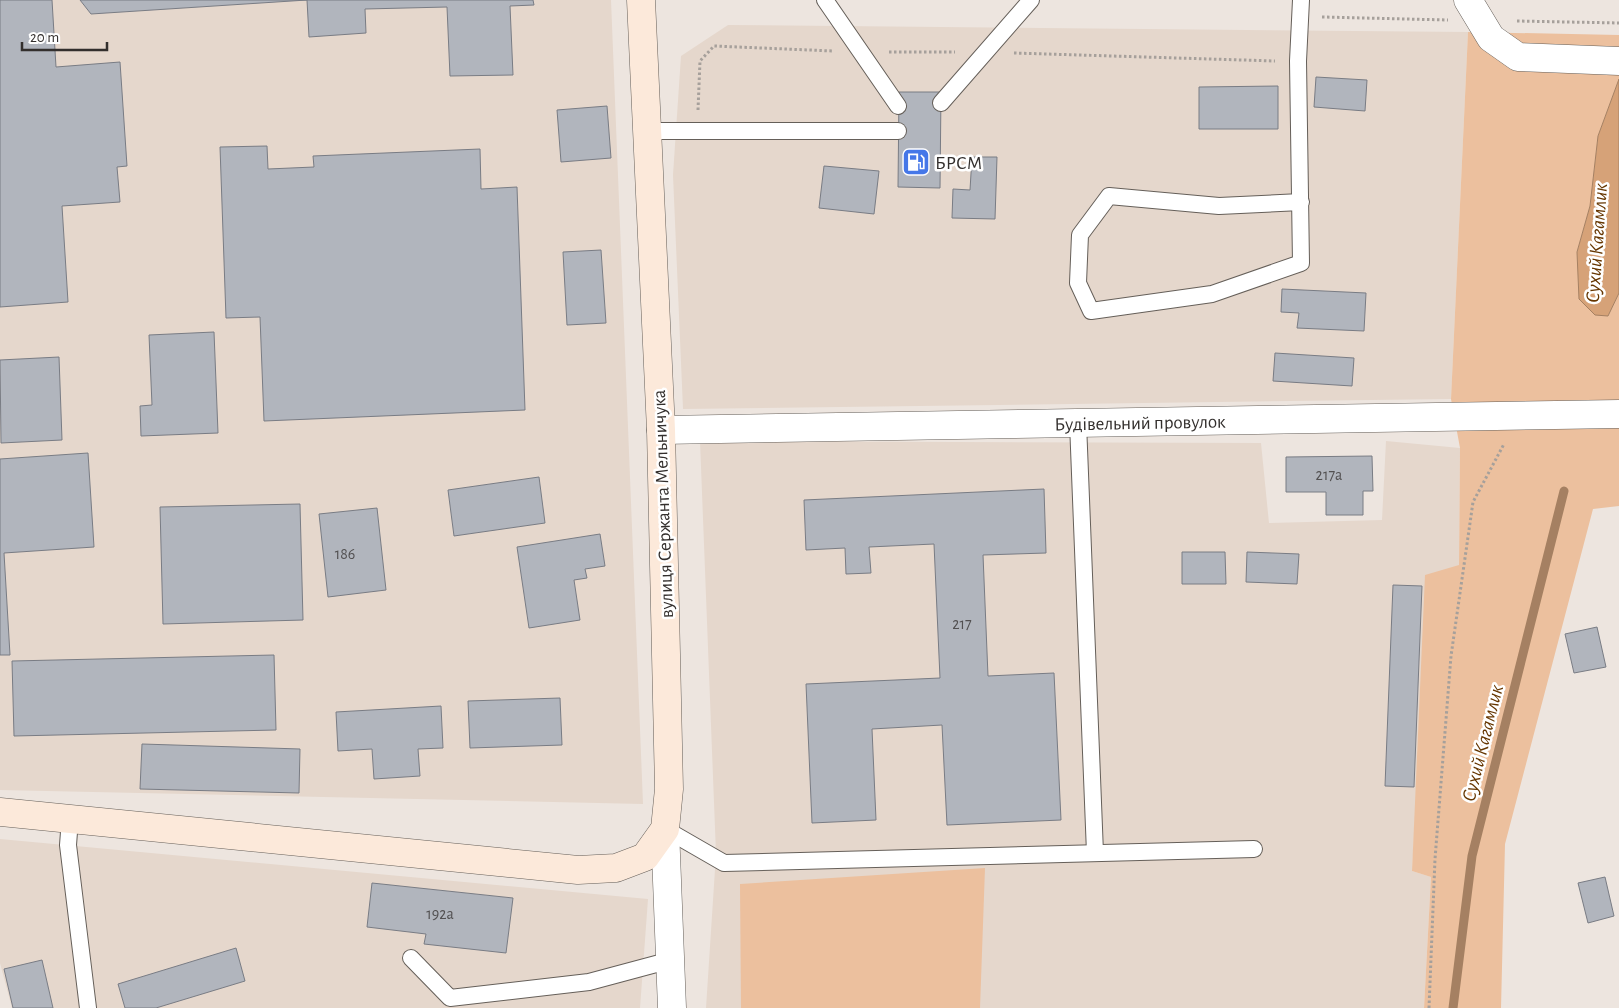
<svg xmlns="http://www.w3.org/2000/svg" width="1619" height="1008" font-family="'Alegreya Sans',sans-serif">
  <rect width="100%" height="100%" fill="#ede5df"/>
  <!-- built -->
  <g fill="#e5d7cc">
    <polygon points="0,0 611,0 643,804 0,790"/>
    <polygon points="728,25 1468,32 1451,399 683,409 673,175 681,56"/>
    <polygon points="700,441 1261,443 1269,523 1382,520 1386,441 1460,448 1459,565 1417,784 1412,871 1431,877 1424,1008 706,1008 716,854"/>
    <polygon points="0,839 648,899 640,1008 12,1008 0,963"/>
  </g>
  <!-- green -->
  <g fill="#ecc09e">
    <polygon points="1468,32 1619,35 1619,79 1598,136 1590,206 1577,252 1608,316 1619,293 1619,506 1593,509 1505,844 1501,1008 1424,1008 1431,877 1412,871 1425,575 1459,565 1460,448 1451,399"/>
    <polygon points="985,868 980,1008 741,1008 740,884"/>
  </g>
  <!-- water -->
  <polygon fill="#d6a278" stroke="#a58062" points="1619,79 1619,293 1608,316 1595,315 1579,299 1577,252 1590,206 1598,136"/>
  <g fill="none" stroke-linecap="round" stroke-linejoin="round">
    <!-- stream -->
    <polyline stroke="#a58062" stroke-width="9" points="1453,1008 1472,856 1564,491"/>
  </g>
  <!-- building -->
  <g fill="#b1b5bd" stroke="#797c84">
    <polygon points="0,0 52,0 56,67 120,62 127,166 117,167 120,202 62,206 68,302 0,307"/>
    <polygon points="80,0 307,0 91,14"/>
    <polygon points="307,0 533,0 534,5 510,6 513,75 450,76 447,7 365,9 366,33 309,37"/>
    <polygon points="1316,77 1367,80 1365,111 1314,107"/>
    <polygon points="1278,86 1278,129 1199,129 1199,87"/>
    <polygon points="899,92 941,92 940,188 898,187"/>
    <polygon points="607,106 611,158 561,162 557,110"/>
    <polygon points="267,146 268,169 314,167 313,156 480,149 481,189 517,187 525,410 264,421 260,317 226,318 220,147"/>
    <polygon points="972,157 997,157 995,219 952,218 953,189 970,190"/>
    <polygon points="824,166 879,171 874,214 819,208"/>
    <polygon points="601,250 606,323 567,325 563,252"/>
    <polygon points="1282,289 1366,293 1364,331 1297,328 1299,313 1281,312"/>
    <polygon points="214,332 218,433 141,436 140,406 152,405 149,335"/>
    <polygon points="1275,353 1354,358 1352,386 1273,381"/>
    <polygon points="59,357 62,440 1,443 0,360"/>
    <polygon points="88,453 94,547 4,553 10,655 0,655 0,459"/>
    <polygon points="1372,456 1373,491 1363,491 1363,515 1326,515 1326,492 1286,492 1286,457"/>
    <polygon points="539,477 545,523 454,536 448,490"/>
    <polygon points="1044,489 1046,553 983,555 988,676 1054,673 1061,820 947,825 942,725 872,729 876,820 812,823 806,684 940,678 934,544 869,547 871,573 846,574 845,548 806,550 804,500"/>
    <polygon points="300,504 303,620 163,624 160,507"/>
    <polygon points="377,508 386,590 328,597 319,514"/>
    <polygon points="600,534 605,566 585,569 587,578 574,580 580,620 529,628 517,547"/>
    <polygon points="1182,552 1225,552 1226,584 1182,584"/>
    <polygon points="1247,552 1299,554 1297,584 1246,582"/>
    <polygon points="1393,585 1422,586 1414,787 1385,786"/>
    <polygon points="1597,627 1606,667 1574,673 1565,634"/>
    <polygon points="274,655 276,730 14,736 12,661"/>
    <polygon points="560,698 562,745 470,748 468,701"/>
    <polygon points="441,706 443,748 418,749 420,776 374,779 372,749 338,751 336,712"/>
    <polygon points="142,744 300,749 299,793 140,789"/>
    <polygon points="1605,877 1614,916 1588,923 1578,883"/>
    <polygon points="372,883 513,898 506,953 424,944 426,934 367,927"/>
    <polygon points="236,948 245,981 156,1008 125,1008 118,984"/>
    <polygon points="42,960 53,1008 13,1008 4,969"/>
  </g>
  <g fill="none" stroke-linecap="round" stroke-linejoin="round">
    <!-- lane casing -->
    <g stroke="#655f59" stroke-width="18">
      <g id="lane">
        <polyline points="825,0 898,106"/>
        <polyline points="941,103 1031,0"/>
        <polyline points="647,131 898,131"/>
        <polyline points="1301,202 1219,206 1109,196 1080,235 1078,283 1091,311 1212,294 1301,263 1298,61 1301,0"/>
        <polyline points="1078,423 1095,853"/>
        <polyline points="70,819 68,845 88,1008"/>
        <polyline points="665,829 724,863 1254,849"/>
        <polyline points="411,958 450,998 589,982 671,960"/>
      </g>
    </g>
    <!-- street casing -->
    <g stroke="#655f59" stroke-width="29">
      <g id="street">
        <polyline points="1468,0 1491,38 1518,57 1619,61"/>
        <polyline points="661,430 1619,414"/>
        <polyline points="665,829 672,1008"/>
      </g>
    </g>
    <!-- secondary casing -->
    <g stroke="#655f59" stroke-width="29">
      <polyline id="secondary" points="0,812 578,870 616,868 645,857 665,829 669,789 661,430 641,0"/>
    </g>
    <!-- path -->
    <g stroke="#a6a09b" stroke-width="3" stroke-dasharray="2.5 2.5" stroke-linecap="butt">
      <polyline points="1322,17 1448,20"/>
      <polyline points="1517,21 1619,23"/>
      <polyline points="889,52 955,52"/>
      <polyline points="1014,53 1275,61"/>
      <polyline points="698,110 700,61 714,46 833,51"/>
      <polyline points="1429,1008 1435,859 1451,656 1473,502 1504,444"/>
    </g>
    <!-- lane -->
    <use href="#lane" stroke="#fff" stroke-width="16"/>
    <!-- street -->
    <use href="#street" stroke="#fff" stroke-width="28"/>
    <!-- secondary -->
    <use href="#secondary" stroke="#fce9da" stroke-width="28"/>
  </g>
  <!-- icons -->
  <defs>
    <g id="fuel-square" transform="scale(1.4375)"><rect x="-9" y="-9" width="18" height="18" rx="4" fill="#4577e8" stroke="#fff"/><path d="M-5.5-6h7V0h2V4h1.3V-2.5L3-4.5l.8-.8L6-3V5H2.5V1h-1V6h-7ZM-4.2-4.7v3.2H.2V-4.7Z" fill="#fff"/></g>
  </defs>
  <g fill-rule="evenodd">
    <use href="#fuel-square" x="916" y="162"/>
  </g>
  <g text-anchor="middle" stroke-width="5" stroke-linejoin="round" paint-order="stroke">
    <!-- number labels -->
    <g font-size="16" fill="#525051">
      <text x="1329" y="480">217а</text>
      <text x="345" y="559">186</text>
      <text x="962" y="629">217</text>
      <text x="440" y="919">192а</text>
    </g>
    <!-- poi labels -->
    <g font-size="19" fill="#332f2d" stroke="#fff" text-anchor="start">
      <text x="935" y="169">БРСМ</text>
    </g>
    <!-- street labels -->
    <g font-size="19" fill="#332f2d" stroke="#fff">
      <text transform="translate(1140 422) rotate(-1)" y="7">Будівельний провулок</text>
      <text transform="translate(662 504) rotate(-92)" y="7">вулиця Сержанта Мельничука</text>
    </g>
    <!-- water labels -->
    <g font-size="20" font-style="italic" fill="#663600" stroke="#fff">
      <text transform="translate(1596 243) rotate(-86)" y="7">Сухий Кагамлик</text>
      <text transform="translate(1482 743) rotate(-76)" y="7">Сухий Кагамлик</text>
    </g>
  </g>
  <!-- scale -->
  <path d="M22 42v8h85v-8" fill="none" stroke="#332f2d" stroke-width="2.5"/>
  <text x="30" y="42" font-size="15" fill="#332f2d" stroke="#ffffff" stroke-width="4" paint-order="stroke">20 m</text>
</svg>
